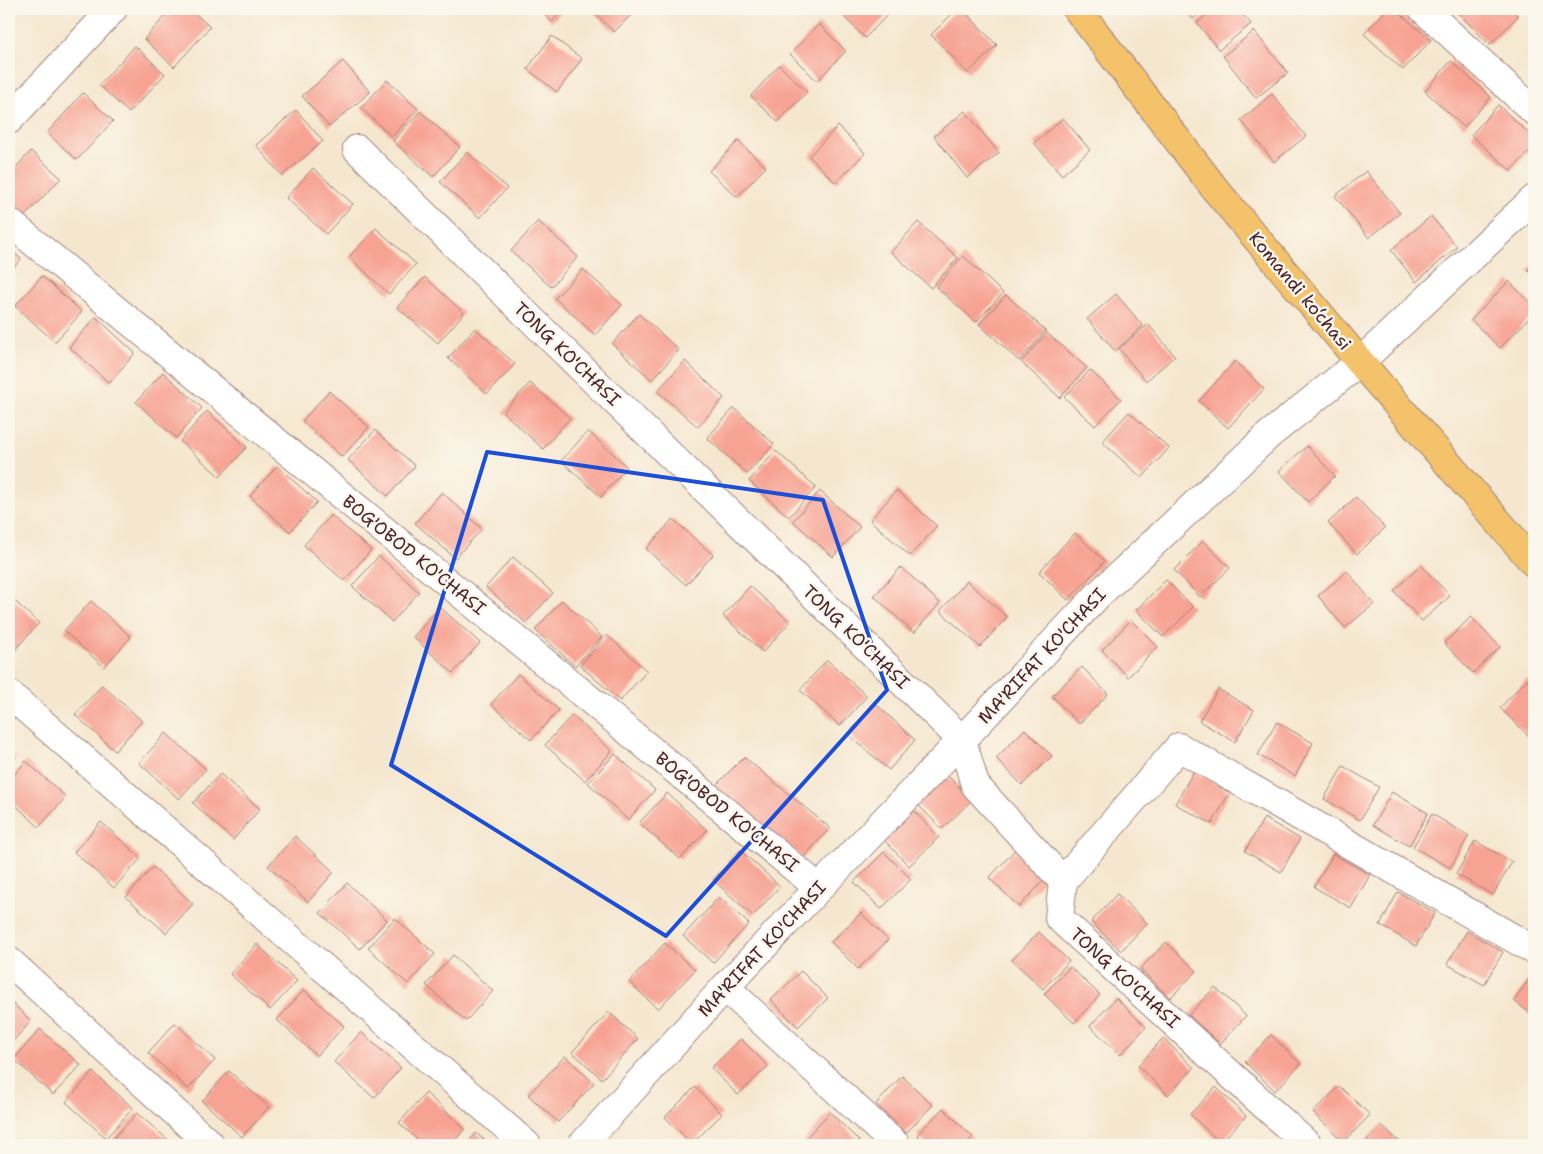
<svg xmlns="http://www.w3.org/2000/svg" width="1543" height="1154" viewBox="0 0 1543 1154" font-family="'Shantell Sans',sans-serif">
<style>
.building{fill:#f7a393}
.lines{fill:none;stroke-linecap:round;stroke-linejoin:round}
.minor-casing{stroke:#a0837d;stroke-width:30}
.major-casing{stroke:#a0837d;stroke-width:30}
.minor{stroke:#fff;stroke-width:28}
.major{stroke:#f3c26a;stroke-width:28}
.marked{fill:none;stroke:#1d4ed8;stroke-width:4;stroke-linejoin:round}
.labels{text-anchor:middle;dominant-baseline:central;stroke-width:5;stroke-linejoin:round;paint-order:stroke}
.street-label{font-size:18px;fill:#4a1f2b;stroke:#fbf7ec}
</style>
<rect width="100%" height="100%" fill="#fbf7ec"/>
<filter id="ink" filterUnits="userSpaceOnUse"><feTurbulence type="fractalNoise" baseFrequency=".02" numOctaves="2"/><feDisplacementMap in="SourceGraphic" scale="10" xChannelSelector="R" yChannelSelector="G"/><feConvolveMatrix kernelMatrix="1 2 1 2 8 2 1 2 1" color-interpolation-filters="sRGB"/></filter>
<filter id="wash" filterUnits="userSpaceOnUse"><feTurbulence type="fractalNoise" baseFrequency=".0096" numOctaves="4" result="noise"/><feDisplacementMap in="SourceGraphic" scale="20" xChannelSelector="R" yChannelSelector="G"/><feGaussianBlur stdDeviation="1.12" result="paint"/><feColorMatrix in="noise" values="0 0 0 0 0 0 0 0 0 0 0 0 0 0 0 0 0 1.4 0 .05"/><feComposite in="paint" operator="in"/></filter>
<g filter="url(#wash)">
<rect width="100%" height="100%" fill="#f5e7cf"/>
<g id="blocks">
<g class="building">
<path d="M172,9H190L210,27L174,67L144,39Z"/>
<path d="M539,9H564L552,22Z"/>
<path d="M590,9H637L614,32Z"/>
<path d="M840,9H893L865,38L838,11Z"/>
<path d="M957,9H962L997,45L968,73L931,35Z"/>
<path d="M1184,9H1205L1193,19Z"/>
<path d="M1213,9H1238L1251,24L1219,50L1197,23Z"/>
<path d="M1387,9H1395L1431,40L1403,70L1364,34Z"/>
<path d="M1454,9H1511L1518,16L1490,45Z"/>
<path d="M819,24L846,51L817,81L790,54Z"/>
<path d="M1254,31L1288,73L1256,98L1223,56Z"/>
<path d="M552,36L582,59L557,92L527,69Z"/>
<path d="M135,46L165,74L129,113L99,85Z"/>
<path d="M343,61L370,92L329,127L302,96Z"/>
<path d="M1451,61L1491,97L1464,127L1425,91Z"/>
<path d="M779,65L807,92L778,122L751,96Z"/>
<path d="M387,80L418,109L392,137L361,108Z"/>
<path d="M83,93L113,121L77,160L47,133Z"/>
<path d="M1272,94L1306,136L1274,162L1241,120Z"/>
<path d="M1498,105L1534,138V146L1511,171L1471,135Z"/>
<path d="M296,110L323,141L282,176L256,145Z"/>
<path d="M420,111L460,147L433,177L393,141Z"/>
<path d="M965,111L999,153L967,178L934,136Z"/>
<path d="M1063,118L1090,150L1062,175L1034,143Z"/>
<path d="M838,126L865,153L836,183L809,156Z"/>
<path d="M738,141L766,167L737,197L709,171Z"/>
<path d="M31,151L61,178L24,217L9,203V175Z"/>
<path d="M467,152L507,188L480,218L440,182Z"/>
<path d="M313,168L353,204L326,234L286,198Z"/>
<path d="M1366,171L1400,213L1369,238L1335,196Z"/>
<path d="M1431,216L1457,247L1416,282L1391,250Z"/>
<path d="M538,221L578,257L551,287L511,251Z"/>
<path d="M918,222L958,258L931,288L891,252Z"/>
<path d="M376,228L416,264L389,294L349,257Z"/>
<path d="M9,248L21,259L9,273Z"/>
<path d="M963,256L1003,293L976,322L936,287Z"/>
<path d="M1534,264V275L1528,270Z"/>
<path d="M583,269L622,305L595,335L555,298Z"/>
<path d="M42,276L82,312L55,342L15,306Z"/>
<path d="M425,277L464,313L438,343L397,307Z"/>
<path d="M1509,281L1534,307V313L1500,348L1471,320Z"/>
<path d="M1116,294L1143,326L1115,351L1087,319Z"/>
<path d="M1006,295L1046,331L1019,361L979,324Z"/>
<path d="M639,314L679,350L652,380L612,344Z"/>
<path d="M96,317L135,353L109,383L69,347Z"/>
<path d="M1148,324L1175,356L1146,381L1119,349Z"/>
<path d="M475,328L515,364L487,394L448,358Z"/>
<path d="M1047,333L1087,368L1060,398L1021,362Z"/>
<path d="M685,361L724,398L698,427L657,391Z"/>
<path d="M1235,361L1264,389L1228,428L1199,401Z"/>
<path d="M1090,370L1121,399L1095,426L1064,397Z"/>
<path d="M163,372L202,408L176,438L136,402Z"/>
<path d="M530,383L570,418L543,449L503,412Z"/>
<path d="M329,391L369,427L342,457L302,421Z"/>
<path d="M734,408L774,444L747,474L707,438Z"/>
<path d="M207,411L247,447L220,477L180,441Z"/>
<path d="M1129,412L1169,448L1142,478L1102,442Z"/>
<path d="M375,430L415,466L388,496L348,460Z"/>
<path d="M588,431L627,467L601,497L561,461Z"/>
<path d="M1307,446L1335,476L1308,502L1279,471Z"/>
<path d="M776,451L816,487L789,517L749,481Z"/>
<path d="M277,466L317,502L290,532L250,496Z"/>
<path d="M897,490L937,526L910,556L870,520Z"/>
<path d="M820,491L860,527L833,557L793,521Z"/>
<path d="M442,492L482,529L455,558L415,523Z"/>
<path d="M1356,497L1385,528L1357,554L1328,523Z"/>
<path d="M331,515L371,550L344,581L304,545Z"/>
<path d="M673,519L713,555L686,585L646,549Z"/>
<path d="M1075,533L1105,561L1068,600L1039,572Z"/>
<path d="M1203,541L1230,568L1200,597L1174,570Z"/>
<path d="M379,556L419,592L392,622L352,586Z"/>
<path d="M513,557L553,593L526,623L486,587Z"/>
<path d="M1421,565L1450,596L1422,621L1394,591Z"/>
<path d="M901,567L940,603L914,633L874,596Z"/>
<path d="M1347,571L1374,604L1345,628L1318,596Z"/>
<path d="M1166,580L1193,607L1163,637L1136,610Z"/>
<path d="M967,581L1007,617L980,647L940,611Z"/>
<path d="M750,586L790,622L763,652L723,616Z"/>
<path d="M9,596L39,623L12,653L9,650Z"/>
<path d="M562,600L602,637L575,666L535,630Z"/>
<path d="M91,601L131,637L104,667L64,631Z"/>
<path d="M440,607L480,643L453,673L413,637Z"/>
<path d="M1471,617L1500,647L1473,673L1444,643Z"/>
<path d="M1131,620L1158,647L1128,677L1102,650Z"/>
<path d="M607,635L647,671L620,701L580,665Z"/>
<path d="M827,660L867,696L840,726L800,690Z"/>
<path d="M1082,667L1108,694L1079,724L1052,696Z"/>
<path d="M518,674L559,710L531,740L491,704Z"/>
<path d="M1527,679L1534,687V741L1500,708Z"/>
<path d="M102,685L142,721L115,751L75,715Z"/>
<path d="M1218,689L1254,710L1235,742L1199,721Z"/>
<path d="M876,704L915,740L889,770L848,734Z"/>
<path d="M572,715L612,751L585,781L545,745Z"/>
<path d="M1277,722L1313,743L1295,776L1258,755Z"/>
<path d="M1025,729L1052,756L1022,785L996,758Z"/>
<path d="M166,733L206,769L179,799L139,763Z"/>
<path d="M9,751L16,758L9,766Z"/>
<path d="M615,754L655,790L628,820L588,783Z"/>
<path d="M744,757L830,828L803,858L714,787Z"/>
<path d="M26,761L66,797L39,827L9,799V780Z"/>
<path d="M1343,766L1379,787L1360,820L1324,799Z"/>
<path d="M1194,771L1230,792L1212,824L1175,804Z"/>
<path d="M945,773L972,800L942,829L915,802Z"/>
<path d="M220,774L260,809L233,840L193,803Z"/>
<path d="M1392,792L1428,813L1409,846L1373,825Z"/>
<path d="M667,793L707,830L680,859L639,823Z"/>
<path d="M913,810L939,837L909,866L883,839Z"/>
<path d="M1432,814L1469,836L1450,868L1413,847Z"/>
<path d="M1264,818L1300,839L1281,872L1245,851Z"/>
<path d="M101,822L141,858L114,888L74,852Z"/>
<path d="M295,836L334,872L308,902L268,866Z"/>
<path d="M1475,841L1512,862L1493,895L1456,874Z"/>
<path d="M740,850L780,886L753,916L713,880Z"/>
<path d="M1015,850L1045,879L1019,907L989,878Z"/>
<path d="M884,852L911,879L881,909L854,882Z"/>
<path d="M1333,854L1370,875L1351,908L1314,887Z"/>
<path d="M153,867L193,904L166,933L126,897Z"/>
<path d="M347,883L387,920L360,949L320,913Z"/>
<path d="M1398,892L1435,913L1416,946L1380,925Z"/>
<path d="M1117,894L1147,923L1121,951L1091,922Z"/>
<path d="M719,897L749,924L713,963L683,936Z"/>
<path d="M861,913L888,940L858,969L831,942Z"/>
<path d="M395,918L435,954L408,984L368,948Z"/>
<path d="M1467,931L1503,952L1484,985L1447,964Z"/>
<path d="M1039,932L1069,961L1043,989L1012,960Z"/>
<path d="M1166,942L1197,971L1170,998L1140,969Z"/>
<path d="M665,943L695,970L658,1009L629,982Z"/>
<path d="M257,944L297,981L270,1010L230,974Z"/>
<path d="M453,955L493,991L466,1021L426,985Z"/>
<path d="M1070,967L1100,995L1074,1023L1044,994Z"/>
<path d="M801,971L828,998L798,1027L771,1000Z"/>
<path d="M1534,971V1016L1514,1001Z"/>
<path d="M1215,987L1246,1016L1220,1044L1189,1015Z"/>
<path d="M304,990L344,1026L317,1056L277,1020Z"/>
<path d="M1116,998L1146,1027L1120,1055L1090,1026Z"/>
<path d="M9,1000L31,1021L9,1046Z"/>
<path d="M609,1012L638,1039L602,1079L572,1052Z"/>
<path d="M175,1023L215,1060L188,1089L148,1053Z"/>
<path d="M40,1029L81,1065L53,1095L14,1059Z"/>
<path d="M361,1032L401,1068L374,1098L334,1062Z"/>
<path d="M1271,1035L1301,1064L1275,1091L1245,1062Z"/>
<path d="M1163,1038L1194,1068L1168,1095L1138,1066Z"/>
<path d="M741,1039L768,1066L738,1095L711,1068Z"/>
<path d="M565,1056L594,1083L558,1122L528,1095Z"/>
<path d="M229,1071L269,1107L242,1137L202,1101Z"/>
<path d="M93,1072L133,1108L106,1138L66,1102Z"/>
<path d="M902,1076L933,1105L906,1133L876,1104Z"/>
<path d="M1339,1086L1370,1115L1344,1142L1313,1113Z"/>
<path d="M695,1087L722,1114L692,1144L665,1117Z"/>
<path d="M1216,1087L1246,1116L1220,1143L1190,1114Z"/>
<path d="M426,1093L465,1129L451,1145H423L399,1123Z"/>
<path d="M943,1108L973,1137L965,1145H927L917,1135Z"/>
<path d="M830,1112L860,1142L857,1145H809L804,1140Z"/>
<path d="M137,1113L174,1145H113L110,1142Z"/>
<path d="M1381,1125L1403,1145H1362Z"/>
<path d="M476,1133L490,1145H466Z"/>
</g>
</g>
</g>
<g filter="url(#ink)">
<use href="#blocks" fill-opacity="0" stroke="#a0837d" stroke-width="1"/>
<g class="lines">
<g class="minor-casing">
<g id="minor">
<path d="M1423,9L1534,111"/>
<path d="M9,120L113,9"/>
<path d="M357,149L962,740L975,785L1063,881L1059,918L1308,1145"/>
<path d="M9,222L819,888"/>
<path d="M9,694L527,1145"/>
<path d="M1063,881L1179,747L1534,950"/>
<path d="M9,961L211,1145"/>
<path d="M725,987L896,1145"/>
<path d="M582,1145L725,987L819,888L962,740L1098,595L1270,434L1360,362L1534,199"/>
</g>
</g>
<g class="major-casing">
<path id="major" d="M1077,9L1215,189L1360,362L1534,563"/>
</g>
<use href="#minor" class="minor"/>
<use href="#major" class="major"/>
</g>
</g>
<path class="marked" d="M487,452L823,500L887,690L666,936L391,765Z"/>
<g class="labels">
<g class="street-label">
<text transform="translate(1300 291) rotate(50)">Komandi ko‘chasi</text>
<text transform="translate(567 354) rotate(44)">TONG KO'CHASI</text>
<text transform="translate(414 555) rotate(39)">BOG'OBOD KO'CHASI</text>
<text transform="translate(856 637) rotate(44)">TONG KO'CHASI</text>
<text transform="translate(1042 656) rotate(-47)">MA'RIFAT KO'CHASI</text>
<text transform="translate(727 812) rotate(39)">BOG'OBOD KO'CHASI</text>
<text transform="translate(762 949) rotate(-47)">MA'RIFAT KO'CHASI</text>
<text transform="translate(1125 978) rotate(42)">TONG KO'CHASI</text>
</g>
</g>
<rect width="1543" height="1154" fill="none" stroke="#fbf7ec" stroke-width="30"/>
</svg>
